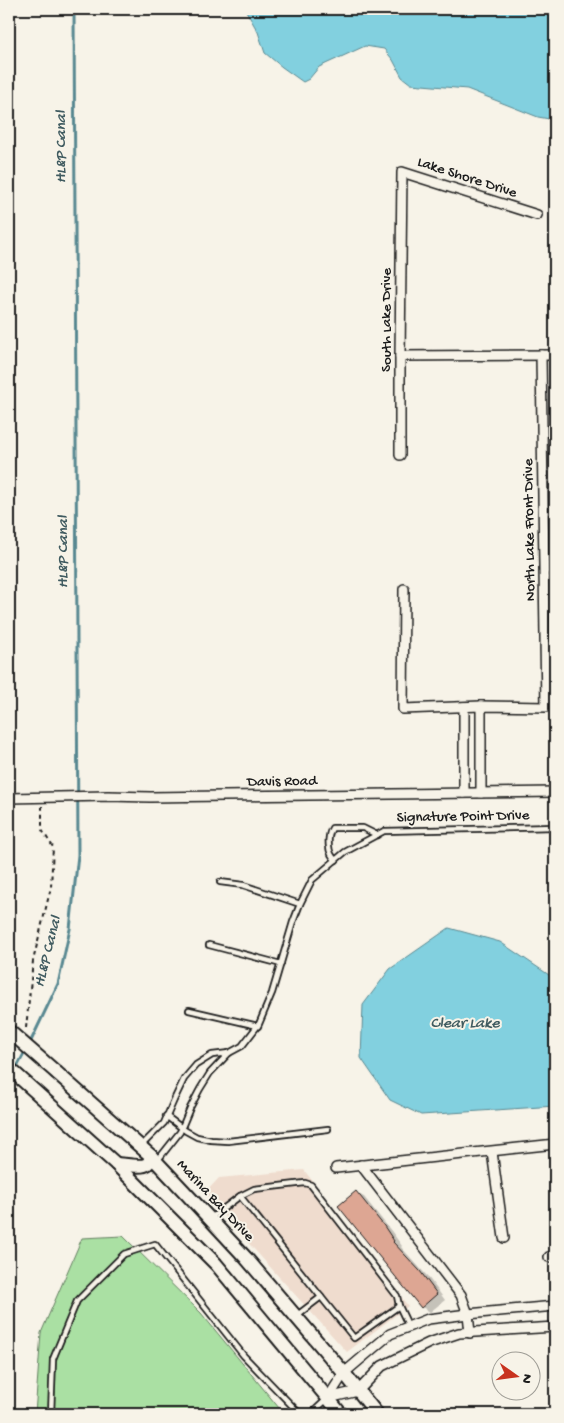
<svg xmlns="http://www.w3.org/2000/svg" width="564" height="1423" viewBox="0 0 564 1423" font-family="'Gochi Hand',sans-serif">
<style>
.built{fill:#efdcce}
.green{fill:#aae0a3;stroke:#637e60}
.water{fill:#82d0df;stroke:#598891}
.shadow{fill:#0003}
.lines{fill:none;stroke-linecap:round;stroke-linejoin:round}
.stream{stroke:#598891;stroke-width:3}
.building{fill:#dda693;stroke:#1c1c1c}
.service-casing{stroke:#1c1c1c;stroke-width:8}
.minor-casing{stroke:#1c1c1c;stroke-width:12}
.secondary-casing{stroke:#1c1c1c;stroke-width:16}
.path{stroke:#1c1c1c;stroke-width:2;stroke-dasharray:4 4;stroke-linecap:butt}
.service{stroke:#f7f3e8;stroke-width:4.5}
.minor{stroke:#f7f3e8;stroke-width:9}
.secondary{stroke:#f7f3e8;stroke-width:12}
.secondary-bridge-casing{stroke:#1c1c1c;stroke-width:16;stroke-linecap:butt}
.secondary-bridge{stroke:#f7f3e8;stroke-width:12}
.labels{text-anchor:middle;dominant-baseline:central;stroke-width:4;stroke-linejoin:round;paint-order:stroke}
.street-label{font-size:15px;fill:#1c1c1c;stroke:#f7f3e8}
.water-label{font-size:16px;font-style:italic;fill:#405b60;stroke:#f7f3e8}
</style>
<rect width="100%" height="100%" fill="#f7f3e8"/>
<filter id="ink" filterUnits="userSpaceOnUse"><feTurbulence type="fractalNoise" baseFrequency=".02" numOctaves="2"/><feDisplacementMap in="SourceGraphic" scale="10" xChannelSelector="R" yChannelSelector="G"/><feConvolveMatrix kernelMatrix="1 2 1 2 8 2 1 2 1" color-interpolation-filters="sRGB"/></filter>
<g filter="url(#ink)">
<path class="built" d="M304,1170L408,1306L347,1352L204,1194L219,1178Z"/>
<path class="green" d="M123,1236L201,1313L284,1414H35L41,1333L82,1238Z"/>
<g class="water">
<path d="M245,9H555V120L538,117L467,89L411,84L402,77L393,60L384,49L365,46L319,67L309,79L303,82L282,67L265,53L258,32Z"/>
<path d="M449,928L500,942L555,979V1106L421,1115L390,1100L361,1058L363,1005L390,969Z"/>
</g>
<path class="shadow" d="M356,1193L364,1197L392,1232L402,1246L401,1247L428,1277L445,1300L430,1312L422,1307Z"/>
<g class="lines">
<g class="stream">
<path d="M29,1045L58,984L70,929L78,855L74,9"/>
<path d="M16,1069L26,1050"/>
</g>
</g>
<path class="building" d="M356,1191L384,1226L394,1241L393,1242L420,1271L437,1294L421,1308L338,1206Z"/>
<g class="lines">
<g class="service-casing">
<g id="service">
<path d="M336,860C327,854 327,836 332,828H363L377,835"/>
<path d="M220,882L243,885L300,904"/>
<path d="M209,945L281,964"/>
<path d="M189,1010L258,1026"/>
<path d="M166,1116L186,1131L197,1137L211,1140L228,1141L328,1129"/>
<path d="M141,1146L164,1123L174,1100L184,1079L196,1065L212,1055L229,1053"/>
<path d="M157,1161L180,1132L190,1108L200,1089L210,1073L229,1053L242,1046L259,1024L272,993L293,922L300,904L312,880L345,852L384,831L555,827"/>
<path d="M240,1196L254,1189L305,1183L311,1185L397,1296L399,1306"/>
<path d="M211,1218L240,1196L321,1297L296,1316"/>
<path d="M321,1297L354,1338L399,1306L409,1327"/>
<path d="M51,1414L53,1359L77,1301L124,1254L155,1244L244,1356L300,1414"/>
<path d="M311,1414L327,1399"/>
</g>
</g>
<g class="minor-casing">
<g id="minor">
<path d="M400,356L555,355"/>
<path d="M400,455V356L402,172L537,215"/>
<path d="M404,589L403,709L481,706L546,707L541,355"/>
<path d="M481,706V793"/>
<path d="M464,707V793"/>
<path d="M9,798L108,796L150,797L555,792"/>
<path d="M492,1152L504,1238"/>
<path d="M361,1165L461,1295L468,1314L470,1333"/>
<path d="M336,1168L555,1144"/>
<path d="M549,1257L555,1256"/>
<path d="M328,1398L344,1373L390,1334L428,1319L468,1314L555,1306"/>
<path d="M328,1398L358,1391L382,1366L429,1343L459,1333L555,1327"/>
</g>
</g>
<g class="secondary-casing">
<g id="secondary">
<path d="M9,1068L116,1164L216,1264L341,1414"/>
<path d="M57,1073L151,1156L182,1189L246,1258L344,1373L377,1414"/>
<path d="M116,1164C123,1164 142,1168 147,1164C150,1162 150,1159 151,1156"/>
</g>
</g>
<path class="path" d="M26,1028L33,961L51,887L53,847L42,830V806"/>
<use href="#service" class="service"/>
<use href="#minor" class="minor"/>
<use href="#secondary" class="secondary"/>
<g class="secondary-bridge-casing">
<path id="secondary-bridge" d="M9,1031L57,1073"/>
</g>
<use href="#secondary-bridge" class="secondary-bridge"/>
</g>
</g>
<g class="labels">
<g class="street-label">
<text transform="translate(467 178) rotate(18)">Lake Shore Drive</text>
<text transform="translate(387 320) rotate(-90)">South Lake Drive</text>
<text transform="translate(530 530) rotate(-91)">North Lake Front Drive</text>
<text transform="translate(282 782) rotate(-1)">Davis Road</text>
<text transform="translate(463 817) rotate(-1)">Signature Point Drive</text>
<text transform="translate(215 1201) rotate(47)">Marina Bay Drive</text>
</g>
<g class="water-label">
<text transform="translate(62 147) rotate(-90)">HL&amp;P Canal</text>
<text transform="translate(64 552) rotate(-90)">HL&amp;P Canal</text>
<text transform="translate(49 952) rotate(-76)">HL&amp;P Canal</text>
<text x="465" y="1024">Clear Lake</text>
</g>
</g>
<rect width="564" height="1423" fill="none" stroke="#f7f3e8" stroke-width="30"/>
<rect x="15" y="15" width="534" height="1393" fill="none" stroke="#1c1c1c" stroke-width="2" filter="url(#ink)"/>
<g transform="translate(516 1376) rotate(104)"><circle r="24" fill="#f7f3e8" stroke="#9f9d96"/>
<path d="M0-4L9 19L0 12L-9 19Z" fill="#c8321e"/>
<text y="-8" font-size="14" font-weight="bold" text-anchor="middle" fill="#1c1c1c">N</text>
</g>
</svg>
